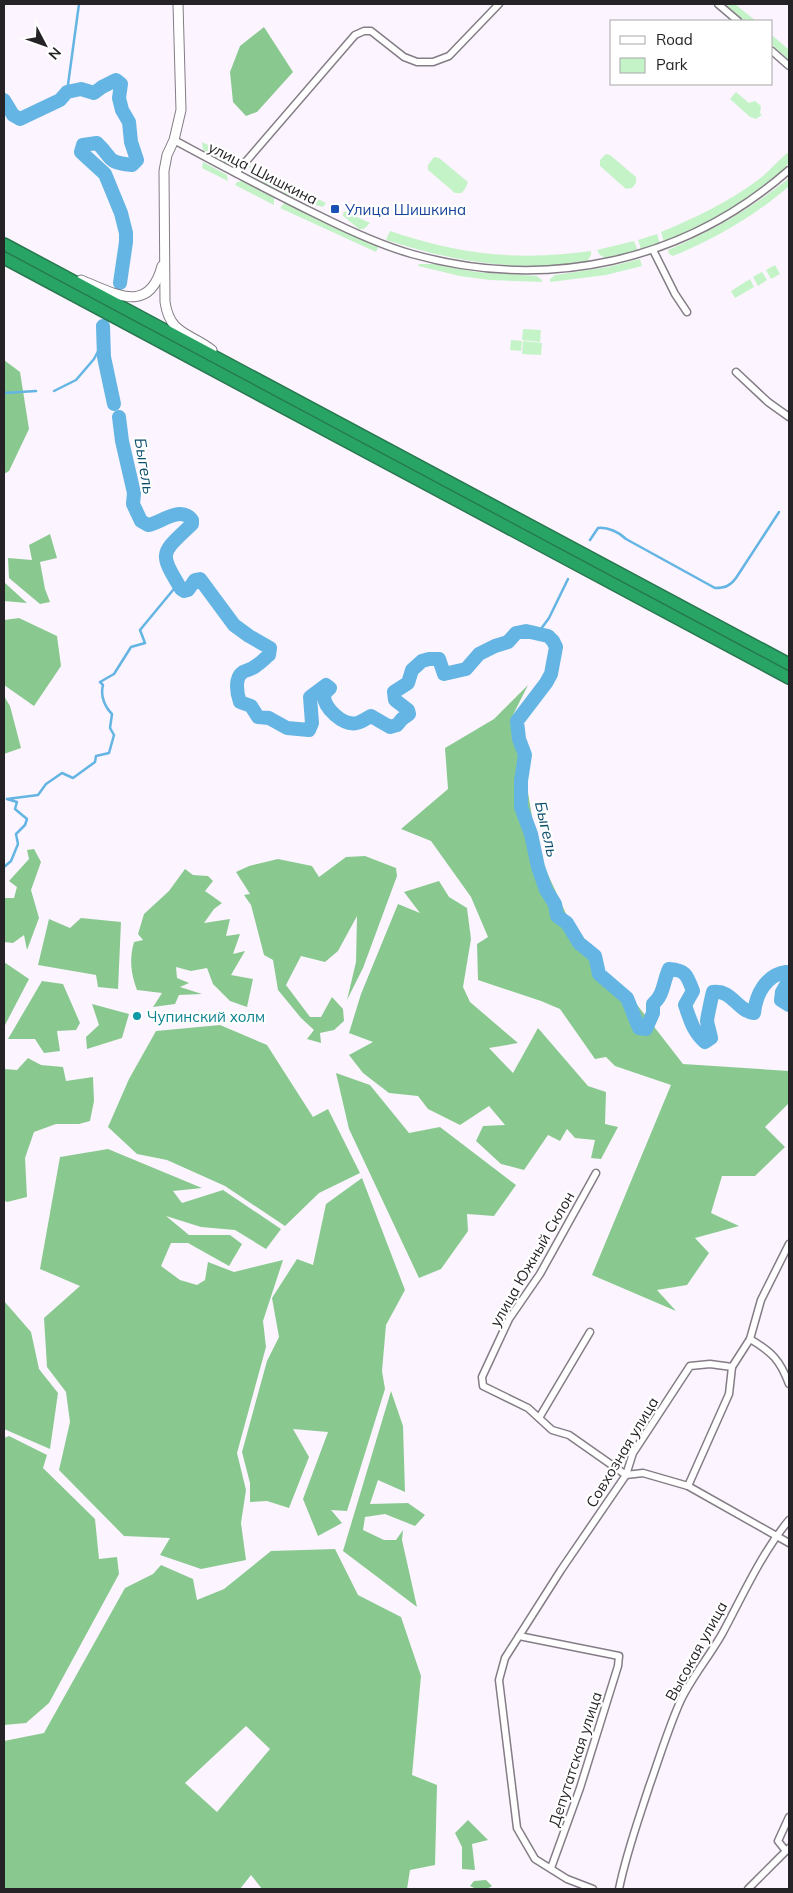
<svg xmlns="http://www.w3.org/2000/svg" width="793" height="1893" viewBox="0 0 793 1893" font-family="Mulish,sans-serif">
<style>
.green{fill:#c5f3c8}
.forest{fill:#89c990;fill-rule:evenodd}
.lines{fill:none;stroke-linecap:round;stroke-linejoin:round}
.stream{stroke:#64b5e3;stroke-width:2.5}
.river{stroke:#64b5e3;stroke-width:14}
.street-casing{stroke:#847d85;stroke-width:9}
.secondary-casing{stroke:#847d85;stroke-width:11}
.highway-casing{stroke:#27784f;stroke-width:14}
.street{stroke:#fff;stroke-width:6}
.secondary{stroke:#fff;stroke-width:9}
.highway{stroke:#28a565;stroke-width:11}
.transit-dot{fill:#1a4fb4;stroke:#fff;stroke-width:2}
.culture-dot{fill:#0f9aa8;stroke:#fff;stroke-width:2}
.labels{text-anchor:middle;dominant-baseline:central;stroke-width:4.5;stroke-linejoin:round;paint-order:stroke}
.street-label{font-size:15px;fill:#262327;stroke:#fff}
.transit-label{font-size:15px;fill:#164399;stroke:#fff;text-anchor:start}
.culture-label{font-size:15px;fill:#0d838f;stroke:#fff;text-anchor:start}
.water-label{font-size:16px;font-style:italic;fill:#0a4d6c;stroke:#fff}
</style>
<rect width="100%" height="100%" fill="#fcf4fe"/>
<g class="green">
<path d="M724,4H735L756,21H744Z"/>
<path d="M772,35L789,50V60L772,45Z"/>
<path d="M736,92L749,103L755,101L761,106L760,113L762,115L756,119L750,117L730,99Z"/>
<path d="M202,142L238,160L241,162L235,165H230L203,150Z"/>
<path d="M789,152C789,155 790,157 789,160C784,187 690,231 664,242L661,232C695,218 728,202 758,180C769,172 779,159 789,152Z"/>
<path d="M606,154L610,155L636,177V183L632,188L626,189L600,166V160Z"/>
<path d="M434,157L439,158L468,182L466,187L462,193H455L428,170V165Z"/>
<path d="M203,162L227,175L228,181L202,168Z"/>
<path d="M249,165L326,203L323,207C298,201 273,189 251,175Z"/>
<path d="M789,178V186C755,216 715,239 673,256L669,254L668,250C715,229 749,210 789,178Z"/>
<path d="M242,181L274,198V205L235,185L237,182Z"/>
<path d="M284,203L379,246L376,252L280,208Z"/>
<path d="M344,211L370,223L364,229H359L343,216Z"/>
<path d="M390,231C462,255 515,261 591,251V255L587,262C515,272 454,262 386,240Z"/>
<path d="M657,234L660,243L641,249L638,240Z"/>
<path d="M634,241L638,251L607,259L600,255L597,250Z"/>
<path d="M640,259L642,266L606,275L550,282V279L555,275L608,267Z"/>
<path d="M419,264H436L476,272L537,276L542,280V282L490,280L460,276L418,266Z"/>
<path d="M775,265L780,274L771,279L766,270Z"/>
<path d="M762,272L767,280L758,286L753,277Z"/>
<path d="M750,279L754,287L735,298L731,291Z"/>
<path d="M523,329L541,330L540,342L522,340Z"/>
<path d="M511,340L522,341L521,351L510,350Z"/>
<path d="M523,341L542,343L541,355L522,354Z"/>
</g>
<g class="forest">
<path d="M264,27L293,72L257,112L246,116L233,102L230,72L240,46Z"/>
<path d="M4,360L20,372L29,429L9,471L4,474Z"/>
<path d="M50,534L57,558L40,562L45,589L50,602L40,604L9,578L8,558L32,560L29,545Z"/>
<path d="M5,583L27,603L4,601Z"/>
<path d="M19,618L57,636L61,666L34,706L4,685V620Z"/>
<path d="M528,685L512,717L521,750L538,853L574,931L606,978L631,997L683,1064L789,1071V1103L765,1127L785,1147L755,1176H722L711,1213L739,1226L695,1238L709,1253L687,1285L657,1290L676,1311L592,1275L671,1085L615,1066L606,1057L595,1059L560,1009L541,1001L478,980L477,944L488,937L471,897L431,841L401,829L448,789L445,748L494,719Z"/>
<path d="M4,696L10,706L21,748L4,754Z"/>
<path d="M34,849L41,862L31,890L39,918L27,950L24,935L13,943L4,942V898H14L17,887L9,881L29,859L27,850Z"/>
<path d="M365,856L396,868L397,876L363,968L347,1000L356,962L357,916L338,951L325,962L301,956L286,985L310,1017H321L332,997L343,1009L344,1021L334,1030L320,1033L321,1043L307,1039L314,1030L301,1018L278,990L273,960L264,955L251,905L244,895L250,894L236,872L249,866L278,859L312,866L319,877L346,857Z"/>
<path d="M185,869L193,875L208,876L213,881L205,891L222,903L214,909L204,923L230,919L226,936L240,934L233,954L245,951L231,975L253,979L247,1007L230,1001L213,984L207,968L191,971L176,967L177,978L189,983L180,987L202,994L179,995L175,1004L153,1007L162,993L137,990C131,974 129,959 134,942L143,940L138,934L144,914L169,891Z"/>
<path d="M439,881L449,897L467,908L471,939L463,987L470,1002L518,1043L489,1048L513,1073L538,1028L588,1086L606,1092L605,1124L618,1127L601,1159L591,1158L595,1140L575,1138L567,1129L560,1141L548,1135L524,1170L501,1164L476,1141L483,1126L505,1125L489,1106L460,1125L428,1109L418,1096L389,1093L363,1073L349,1055L373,1042L349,1033L361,994L398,904L420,913L404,892Z"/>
<path d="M81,918L121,922L118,989L98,987L96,975L38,965L49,919L70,928Z"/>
<path d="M4,962L29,979L4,1027Z"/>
<path d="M42,981L63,984L80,1023L76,1030L57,1031L60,1051L44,1053L35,1039H8Z"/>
<path d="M92,1004L129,1014L122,1038L87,1049L86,1037L99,1025Z"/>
<path d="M220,1025L267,1045L313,1117L328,1109L360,1173L319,1193L285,1226L225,1186L167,1160L137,1154L108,1127L129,1079L156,1031Z"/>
<path d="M28,1058L41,1065L63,1067L66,1081L93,1077L94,1101L90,1121L79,1124H56L34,1132L25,1158L27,1197L7,1202L4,1200V1069L17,1070Z"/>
<path d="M336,1073L370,1085L409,1133L440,1127L516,1185L494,1216L467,1214L468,1231L441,1269L419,1278L349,1129Z"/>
<path d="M108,1149L202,1188L173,1191L182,1203L223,1190L281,1229L266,1249L235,1230L201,1227L166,1216L189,1235H230L242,1244L229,1266L188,1243H171L161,1266L180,1280L197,1285L205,1280L208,1262L234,1272L283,1260L263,1321L266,1347L237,1453L246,1490L241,1523L246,1560L201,1569L160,1555L170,1538L124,1536L59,1470L70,1422L66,1392L47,1367L44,1318L80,1286L40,1269L60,1157Z"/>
<path d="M362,1178L405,1290L386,1325L382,1371L385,1389L347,1511L331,1510L342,1523L318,1536L303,1499L328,1432L293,1429L309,1457L289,1508L267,1501L250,1502V1483L242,1452L267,1361L279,1337L272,1298L297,1259L313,1265L326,1204Z"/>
<path d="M4,1301L31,1332L39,1369L58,1393L50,1449L4,1429Z"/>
<path d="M391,1391L403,1426L405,1492L378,1480L370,1504L408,1503L425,1515L415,1526L385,1514L365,1517L363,1530L384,1540H396L403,1530L402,1540L417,1607L343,1551Z"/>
<path d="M9,1436L47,1455L43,1468L95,1519L99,1559L117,1557L119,1574L49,1703L26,1723L4,1725V1438Z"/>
<path d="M335,1549L358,1595L401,1617L421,1676L412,1775L437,1785L435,1865L410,1870L407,1889H262L251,1875L240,1889H4V1741L44,1733L125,1588L153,1574L161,1565L193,1579L197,1600L224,1589L271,1551ZM246,1726L270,1749L217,1812L185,1783Z"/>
<path d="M468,1820L488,1840L472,1844L475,1870L462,1869V1847L455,1833Z"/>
<path d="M486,1880L492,1886C485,1891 478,1890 470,1886L474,1881Z"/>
</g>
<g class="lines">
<g class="stream">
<path d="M67,92L79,4"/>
<path d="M54,391L76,380L94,359L104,340"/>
<path d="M4,393L36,391"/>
<path d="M590,540L598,528C608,527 619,532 626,539L715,588C725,588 730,586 736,578L779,512"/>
<path d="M538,633L549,618L568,579"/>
<path d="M4,867L11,861L18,844L16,834L25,825L27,819L15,809L17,802L7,799L38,795L46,784L62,773L73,778L95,762L96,756L109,753L114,735L110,728L112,714C105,707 100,696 103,685L100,682L114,674L131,647L145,643L140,630L178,584"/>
</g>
<g class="river">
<path d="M4,100L13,115L20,119L60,100L67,92L81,89L94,93L102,87L116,80L121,84L119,98L122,110L129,122L131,142L137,160L132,165C105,162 114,159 97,143L83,145L81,152L105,174L121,213L126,233V242L120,283"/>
<path d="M103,326L104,357L114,404"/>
<path d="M119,417L122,441L134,493L133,504L141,521L148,525C161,523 180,505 192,520V524C161,554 158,551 181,589L184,591L188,590L195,580L200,579L234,625L249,636L270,648L269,655C265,658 262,662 257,665C253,669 247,670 243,672C234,678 237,694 240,702L251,706L258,717L269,718L287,728L309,730L312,723L310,697L326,685L330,688L324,694C323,708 343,726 357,723C362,722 367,718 371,716L390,727L397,725L402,719L409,714L408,710L395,700L394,692L408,683L412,670L422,661L429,659H439L444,674L466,669L479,654L495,646L508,642L516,633L526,631L548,636L553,641L556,647L551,674L546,683L517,721L519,739L525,755L521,781V807L531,834L538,867L546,890L555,904L557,916L567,923L579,943L595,956L599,974L627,998L639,1028L646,1029L653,1013V1004C664,995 663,982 669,969C686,970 687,975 693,991L685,1005C690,1019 693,1032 705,1042L711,1038C710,1032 708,1027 707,1021C707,1019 712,995 713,992C732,989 737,1011 754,1013C756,994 766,975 786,972L789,977"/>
<path d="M789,980L782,992L781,1000L789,1005"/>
</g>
<g class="street-casing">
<g id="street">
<path d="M718,4L738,21"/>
<path d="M772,51L789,66"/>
<path d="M174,140C222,166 269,191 318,215C348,230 380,245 412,254C547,292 684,262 789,170"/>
<path d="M236,173L355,35L364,31H371L404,57L417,62H433L449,56L499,4"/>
<path d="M653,250L675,294L687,312"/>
<path d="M736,372L768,402L789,417"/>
<path d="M596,1173L540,1274L509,1319L482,1377L483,1386L528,1408L552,1430L569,1435L626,1475L643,1473L688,1486L789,1543"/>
<path d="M750,1339C772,1352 780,1360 789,1384"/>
<path d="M539,1418L590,1332"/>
<path d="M688,1486L729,1394L732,1367L750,1339L761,1300L789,1244"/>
<path d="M519,1636L619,1656L618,1666L580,1788L551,1868"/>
<path d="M786,1851L778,1841L789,1817"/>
<path d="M593,1889L567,1879L535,1859L517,1828L499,1680L505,1658L561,1570L626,1475L633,1453L690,1366L710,1364L732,1367"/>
<path d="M619,1889C626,1854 638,1821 649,1787C659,1759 668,1729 680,1702C691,1678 709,1657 722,1634C743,1595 761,1554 789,1520"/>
<path d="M748,1889L789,1848"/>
</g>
</g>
<g class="secondary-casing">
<g id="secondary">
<path d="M178,4L181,110L174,140L167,155L164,171L165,302C170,335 189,332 212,350"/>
<path d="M81,280C114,293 149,316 162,266"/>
</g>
</g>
<g class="highway-casing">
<g id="highway">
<path d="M4,244L789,664"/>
<path d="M4,258L789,678"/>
</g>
</g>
<use href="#street" class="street"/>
<use href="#secondary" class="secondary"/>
<use href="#highway" class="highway"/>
</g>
<rect class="transit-dot" x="330" y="204" width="10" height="10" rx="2.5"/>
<circle class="culture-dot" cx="137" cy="1016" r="5"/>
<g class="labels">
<g class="street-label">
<text transform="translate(263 173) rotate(27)">улица Шишкина</text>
<text transform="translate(532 1259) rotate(-60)">улица Южный Склон</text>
<text transform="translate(622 1452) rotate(-59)">Совхозная улица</text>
<text transform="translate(696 1651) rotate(-61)">Высокая улица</text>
<text transform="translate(575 1759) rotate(-72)">Депутатская улица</text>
</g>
<g class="transit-label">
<text x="345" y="209">Улица Шишкина</text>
</g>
<g class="culture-label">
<text x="147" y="1016">Чупинский холм</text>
</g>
<g class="water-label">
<text transform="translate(145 466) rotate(81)">Быгель</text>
<text transform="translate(547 829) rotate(77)">Быгель</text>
</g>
</g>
<rect width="793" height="1893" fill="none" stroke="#262327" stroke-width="10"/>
<rect x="610" y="20" width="162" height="65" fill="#ffffff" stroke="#a8a7a9"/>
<rect x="620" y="36" width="25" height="8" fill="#ffffff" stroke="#a8a7a9"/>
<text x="656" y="45" font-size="15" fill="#262327">Road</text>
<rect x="620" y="58" width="25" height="15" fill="#c5f3c8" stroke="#a8a7a9"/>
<text x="656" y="70" font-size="15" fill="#262327">Park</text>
<g transform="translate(45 45) rotate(131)" stroke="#ffffff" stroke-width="4" paint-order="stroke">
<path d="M0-4L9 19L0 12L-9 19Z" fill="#262327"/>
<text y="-8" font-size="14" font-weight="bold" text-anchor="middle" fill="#262327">N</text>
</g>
</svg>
